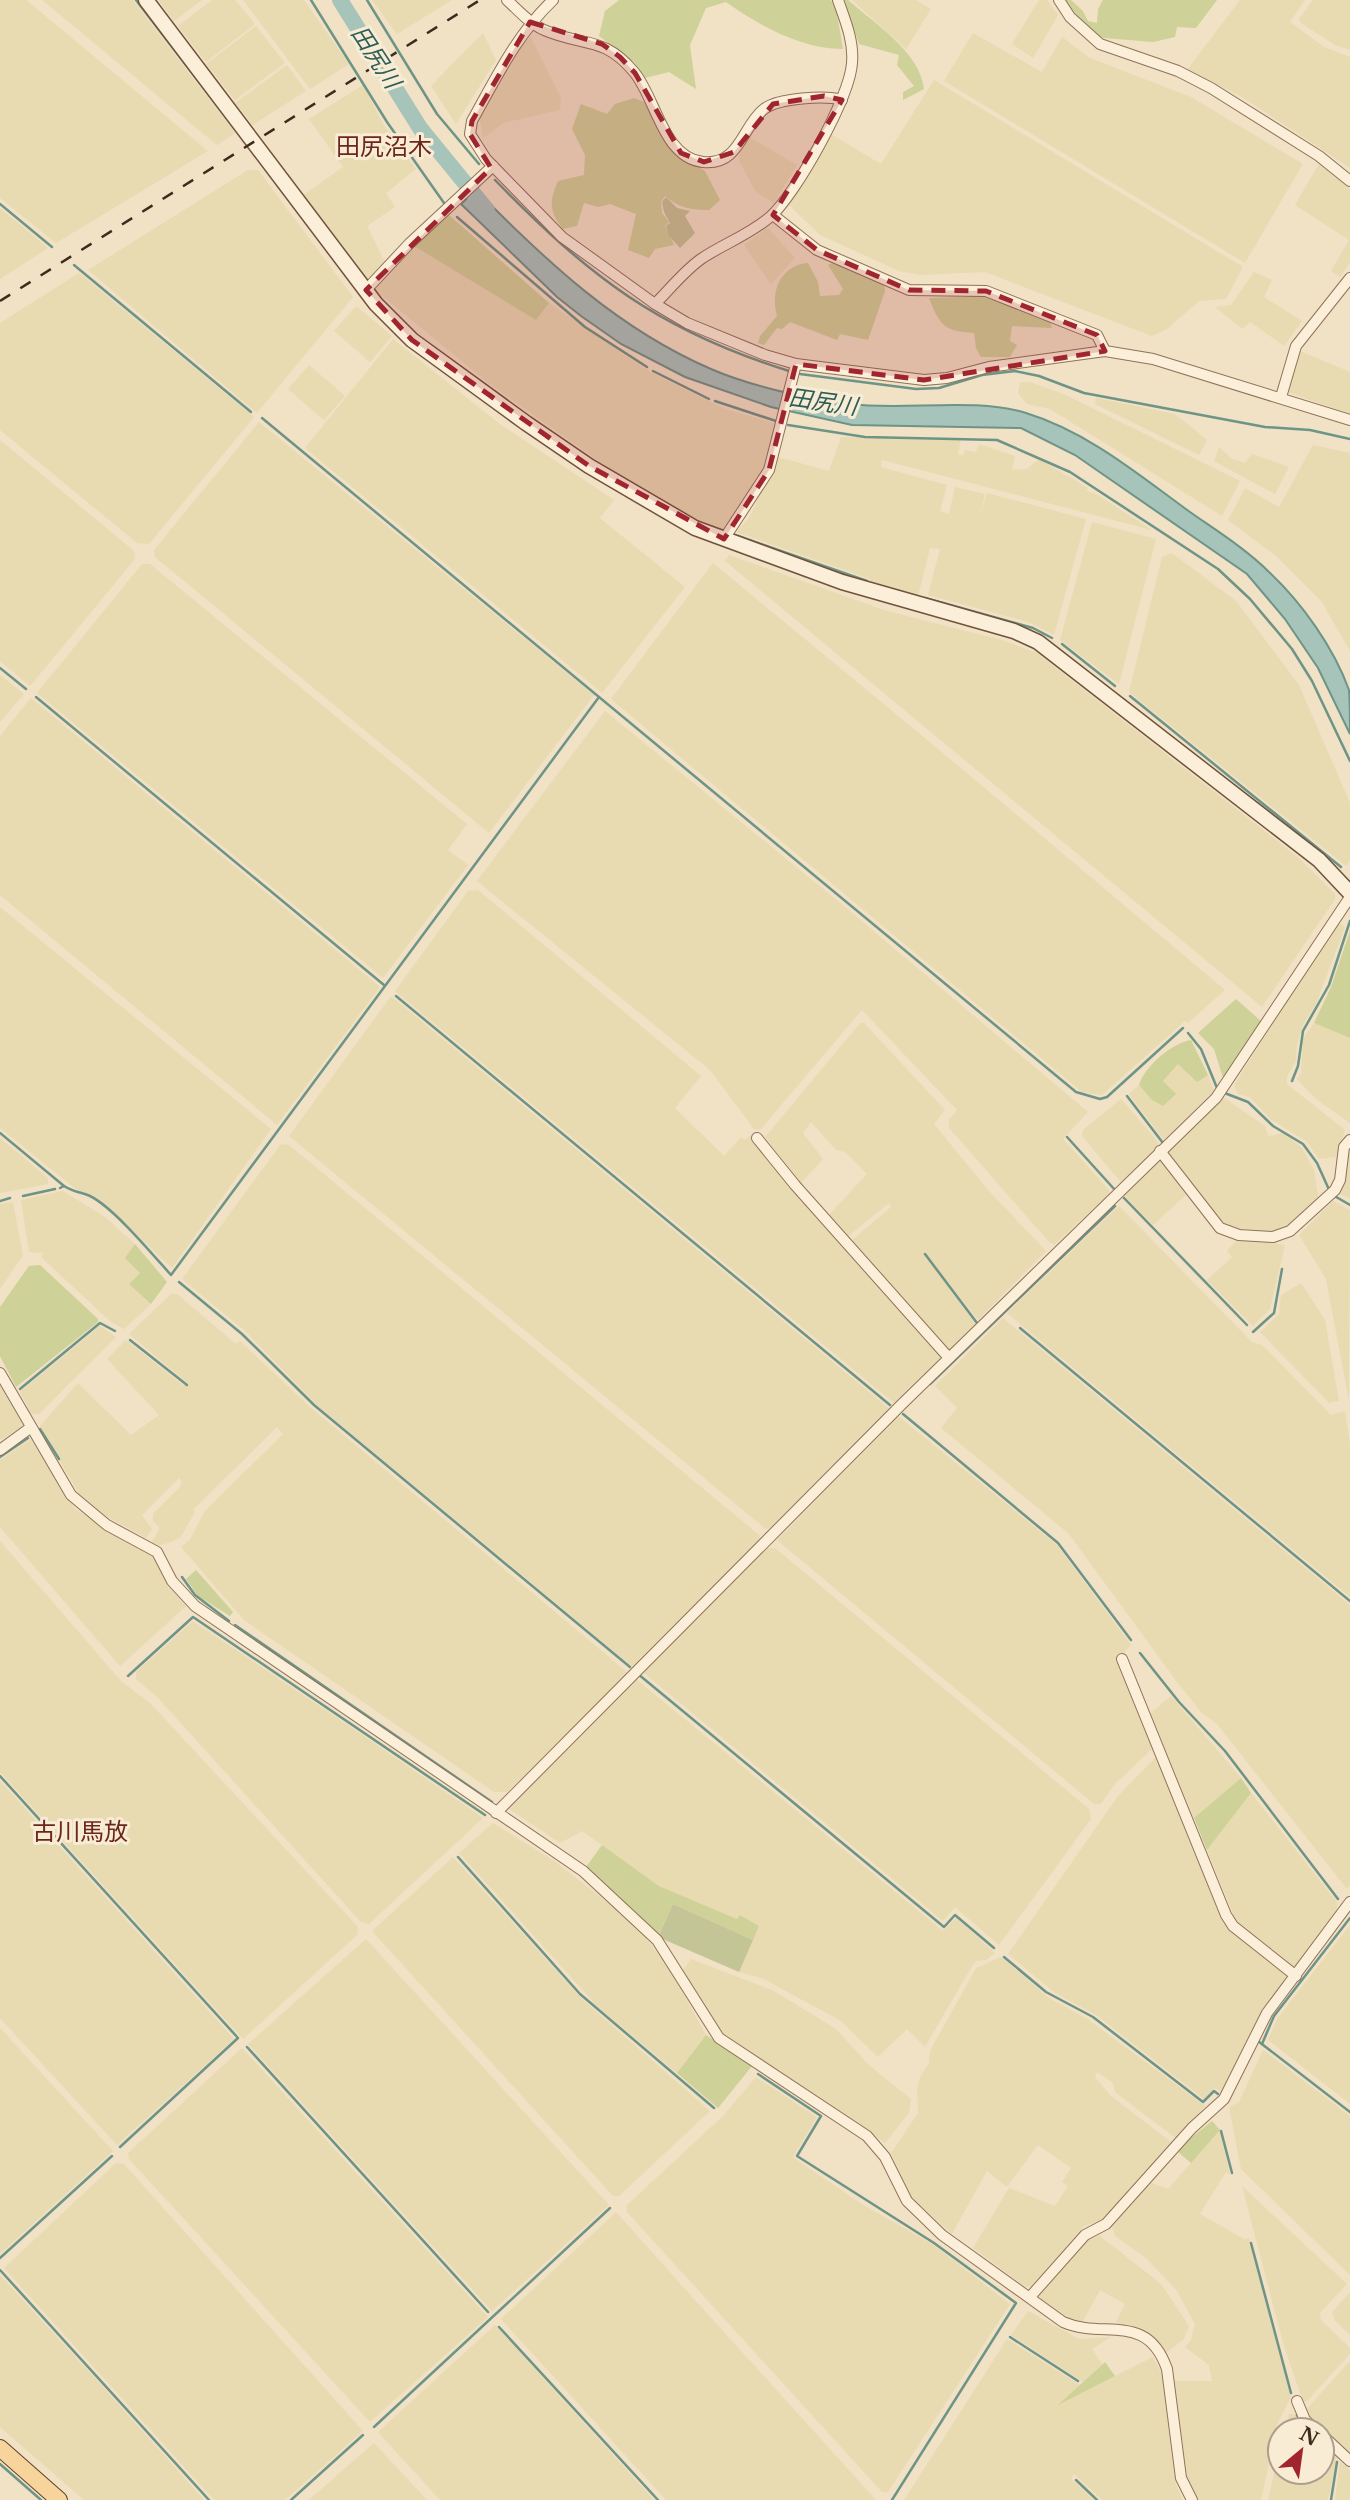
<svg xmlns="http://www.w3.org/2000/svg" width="1350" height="2500" viewBox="0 0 1350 2500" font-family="'Libre Baskerville','Noto Sans JP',serif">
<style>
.farmland{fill:#e8dbb2}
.green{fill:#ced198}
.cemetery{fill:#c3c597}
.water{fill:#a7c4ba;stroke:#6d9487;stroke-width:2}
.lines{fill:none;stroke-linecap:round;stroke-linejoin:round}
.stream{stroke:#6d9487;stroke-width:2.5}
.river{stroke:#a7c4ba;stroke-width:16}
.street-casing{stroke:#8e7259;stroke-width:12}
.secondary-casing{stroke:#70533c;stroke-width:17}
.primary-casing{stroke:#5c402e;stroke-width:18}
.street{stroke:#fbefd9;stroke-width:10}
.secondary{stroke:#fbefd9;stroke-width:14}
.primary{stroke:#f6d49b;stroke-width:16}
.rail{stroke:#3d2b1e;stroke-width:2.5;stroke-dasharray:12 12;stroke-linecap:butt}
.marked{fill:#a1252e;fill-opacity:0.2;stroke:#a1252e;stroke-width:5;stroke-dasharray:14 9;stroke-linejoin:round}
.labels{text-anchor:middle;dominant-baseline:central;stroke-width:6;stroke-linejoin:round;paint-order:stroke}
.water-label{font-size:23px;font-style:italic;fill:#2d5e57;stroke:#f8ecd5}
.quarter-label{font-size:24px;fill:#6d261b;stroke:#f8ecd5}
</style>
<rect width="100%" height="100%" fill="#f1e1c5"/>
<g class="farmland">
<path d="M0,0H26L208,151L56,243L0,198Z"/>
<path d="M42,0H133L235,133L217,145Z"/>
<path d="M158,0H202L174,21Z"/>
<path d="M212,0H235L255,24L206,62L178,26Z"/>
<path d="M243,0H304L349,64L310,89Z"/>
<path d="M372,0H452L397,34Z"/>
<path d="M852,0H916L931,9L906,49Z"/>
<path d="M1039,0H1047L1058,15L1033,58L1012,44Z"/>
<path d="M1240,0H1305L1290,22L1324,47L1350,57V168L1242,97L1187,70Z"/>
<path d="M1313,0H1350V50L1335,45L1301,23L1299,19Z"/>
<path d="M256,26L285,63L235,100L206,64Z"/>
<path d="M483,33L496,60L456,124L431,86Z"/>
<path d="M973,33L1042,72L1062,37L1090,58L1191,97L1303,164L1245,263L944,81Z"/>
<path d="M530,36L561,98L560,110L503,123L483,138L479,115L501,76Z"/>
<path d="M287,65L306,91L253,125L235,103Z"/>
<path d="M934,80L1243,267L1226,299L1199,301L1167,329L1152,336L985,272L920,275L899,271L820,235L788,204L829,133L881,164Z"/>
<path d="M363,85L383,124L416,169L386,193L395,207L367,226L385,262L367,281L302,196L343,167L309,119Z"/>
<path d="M749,137L797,165L774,203L756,192L739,161L740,151Z"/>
<path d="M1319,164L1350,189V262L1340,277L1331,271L1349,240L1295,205Z"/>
<path d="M248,170H258L353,297L257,413L88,270Z"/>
<path d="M0,208L48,248L0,279Z"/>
<path d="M768,228L795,258L771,284L744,245Z"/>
<path d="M414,246L536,320L549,303L650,372L725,409L777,424L763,472L725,531L695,522L617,474L487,382L374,289Z"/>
<path d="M1254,272L1272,280L1264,297L1302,321L1284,346L1250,322L1242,329L1215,307L1231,305Z"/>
<path d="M79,273L254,417L149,544L137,543L0,430V323Z"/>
<path d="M356,306L392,336L370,362L334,331Z"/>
<path d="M393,339L500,424L614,500L600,518L685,587L602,693L305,448Z"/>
<path d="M1300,351L1350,372V414L1287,392Z"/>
<path d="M309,365L345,396L324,420L288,389Z"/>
<path d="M1020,382H1030L1066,395L1240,481L1222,516L1050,409L1027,404L1018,393Z"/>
<path d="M1096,398L1175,414L1207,440L1199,455L1095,404Z"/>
<path d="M259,422L594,695L489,833L155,557L154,550Z"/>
<path d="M841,437L961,439L958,454L963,456L965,450L976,452L979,444L1015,456L1012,470L1027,469L1039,459L1088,488L1086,491L1096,494L1152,530L882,460L881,467L947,485L940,511L949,514L955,487L985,494L980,515L987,493L1086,519L1054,635L1028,622L928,595L940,549L930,548L918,596L869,584L870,579L736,532L749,518L778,457L829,471Z"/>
<path d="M0,440L134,551L135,559L30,686L0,661Z"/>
<path d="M1313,445L1350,453V651L1322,602L1276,556L1228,520L1245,488L1279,507Z"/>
<path d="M1219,447L1232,459L1245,463L1252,454L1289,467L1275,494L1214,461Z"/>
<path d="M1092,522L1156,539L1119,684L1060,640Z"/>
<path d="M1172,553L1236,601L1299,685L1350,803V861L1346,866L1129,692L1162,557Z"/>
<path d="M729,555L887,611L1002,640L1037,653L1299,858L1335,894V899L1262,1007L725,561Z"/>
<path d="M713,563L955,763L1225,990L1188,1023L1185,1021L1102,1095L1082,1092L668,747L611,699Z"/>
<path d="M142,564H150L467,824L448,850L468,865L383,978L37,693Z"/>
<path d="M0,675L24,694L0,722Z"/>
<path d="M31,698L380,987L277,1125L0,895V736Z"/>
<path d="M605,711L838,901L1088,1112L1063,1139L1109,1190V1194L1055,1244L1050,1243L949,1128V1120L957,1110L862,1010L760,1130L754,1129L710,1070L477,881Z"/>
<path d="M478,890L701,1076L675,1108L724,1156L741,1137L745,1140L750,1136L793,1190L943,1359L921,1380L919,1378L894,1403L395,991L468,891Z"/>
<path d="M0,907L271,1129L172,1268L97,1197L77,1190L0,1128Z"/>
<path d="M1337,922L1345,927L1316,1004L1303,1025L1297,1044L1296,1060L1287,1077V1084L1345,1130L1336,1157L1319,1159L1306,1141L1270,1119L1250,1097L1238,1094L1234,1085Z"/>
<path d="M391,996L892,1411L774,1527L766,1529L289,1136Z"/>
<path d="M860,1023H864L945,1110L934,1124L989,1191L1046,1251L978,1320L923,1251L977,1326L953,1350L946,1349L852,1246L853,1239L891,1207L889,1203L846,1238L828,1216L867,1174L845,1152L836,1150L811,1122L803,1133L823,1159L801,1183L765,1137Z"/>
<path d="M1314,1023L1350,1038V1123L1316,1099L1297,1079L1301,1073L1303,1039Z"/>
<path d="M1178,1064L1197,1081L1208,1075L1214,1091L1164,1140L1129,1094L1139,1085L1152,1100L1163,1081Z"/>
<path d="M1223,1097L1265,1126L1268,1136L1284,1133L1302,1148L1314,1170L1319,1201L1280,1233L1239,1228L1219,1221L1166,1150Z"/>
<path d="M1121,1099L1158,1142L1159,1147L1121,1182L1082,1136L1083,1130Z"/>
<path d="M0,1138L48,1178V1184L0,1193Z"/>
<path d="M281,1144L289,1145L759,1535L761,1542L633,1667L317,1405L244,1330L182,1279Z"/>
<path d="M1350,1147V1199L1338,1193L1344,1183Z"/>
<path d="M1160,1159L1186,1195L1153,1225L1123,1194Z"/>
<path d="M63,1191L105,1217L135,1244L126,1258L140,1273L129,1284L151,1304L124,1329L110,1321L41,1257L43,1253L29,1252L21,1200Z"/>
<path d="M1333,1201L1350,1210L1349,1401L1326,1279L1299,1235Z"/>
<path d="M13,1202L23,1255L0,1289V1204Z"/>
<path d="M1119,1206L1252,1342L1262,1345L1331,1415L1345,1411L1350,1444V1597L1007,1313Z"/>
<path d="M1239,1238L1285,1245L1270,1309L1253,1326L1207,1280L1232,1257L1227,1251Z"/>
<path d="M1301,1283L1325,1320L1339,1401L1329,1403L1260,1332L1279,1314L1281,1295Z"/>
<path d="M171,1294H177L236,1344L240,1341L310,1407L628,1673L507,1792H494L244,1620L181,1547L190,1539L205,1511L283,1434L277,1427L193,1510L195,1512L181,1537L171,1542L157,1546L152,1542L160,1528L153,1521V1514L180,1487L182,1482L179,1478L142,1515L152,1529L146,1538L95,1510L80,1496L40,1426L78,1383L131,1435L159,1415L107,1359L126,1340L183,1385H190L129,1334Z"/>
<path d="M1003,1318L1350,1605V1885L1347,1889L1217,1724L1202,1713L1177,1682L1069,1534L941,1428L957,1408L935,1386Z"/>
<path d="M100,1326L116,1337L39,1414H31L20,1392Z"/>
<path d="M0,1381L26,1426L0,1440Z"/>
<path d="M898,1416L1057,1545L1131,1645L1118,1659L1154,1747L1114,1785L1101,1804H1094L777,1540Z"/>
<path d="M31,1439L75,1509L146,1549L155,1557L168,1585L186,1606L120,1666L0,1527V1460Z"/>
<path d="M0,1541L121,1681L150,1703L358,1927L357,1935L243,2039L0,1772Z"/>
<path d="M767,1548H775L1089,1809L1091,1819L999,1945L955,1907L943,1921L643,1672Z"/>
<path d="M193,1621L361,1734L483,1818L369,1924L361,1922L158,1698L136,1679V1672Z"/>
<path d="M636,1679L943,1931L956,1918L995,1953L986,1960L976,1961L971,1968L925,2047L907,2029L878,2057L841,2021L764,1979L739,1972L759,1926L740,1915L737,1919L659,1886L582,1831L560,1843L509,1809Z"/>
<path d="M1171,1696L1241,1778L1194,1818L1150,1714Z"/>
<path d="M1157,1756L1228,1927L1285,1972L1287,1980L1224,2093L1214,2088L1204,2099L1096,2015L1055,1993L1008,1954L1118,1796Z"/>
<path d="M0,1781L234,2039L117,2145L0,2018Z"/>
<path d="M1251,1793L1337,1902V1910L1295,1968L1236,1921L1207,1850Z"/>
<path d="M493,1823L553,1860L616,1909L644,1936L668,1966L706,2035L677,2073L597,2006L459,1853Z"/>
<path d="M453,1857L583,2000L710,2111L619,2196H613L372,1931Z"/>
<path d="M1350,1925V2104L1268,2040L1277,2019Z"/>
<path d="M366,1939L609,2205L492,2311L248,2044Z"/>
<path d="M1001,1957L1050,1999L1086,2018L1205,2106L1177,2139L1116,2093L1112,2082L1097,2072L1095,2077L1110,2095L1172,2143L1107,2219L1084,2226L1032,2287H1026L973,2248L1009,2188L1055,2206L1068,2186L1062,2182L1071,2168L1038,2145L1007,2187L987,2171L952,2234L912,2198L891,2153L918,2113L917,2091L920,2077L929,2063L930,2051L976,1968Z"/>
<path d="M691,1959L772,1990L815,2016L836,2029L870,2066L911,2099L909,2113L885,2143L724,2036L712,2024L682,1972Z"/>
<path d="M0,2028L113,2151L0,2254Z"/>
<path d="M242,2048L488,2317L370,2422L129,2159L128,2153Z"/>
<path d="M1263,2050L1350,2116V2275L1241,2169L1229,2107L1239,2102Z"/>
<path d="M756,2077L817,2117L793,2157L860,2203L932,2244L1010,2304L888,2492H882L627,2212L626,2206L724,2115Z"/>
<path d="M1220,2130L1230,2175L1226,2172L1200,2214L1244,2239L1249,2238L1291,2397L1278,2423L1261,2500H1197L1186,2478L1174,2381H1212L1209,2365L1185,2347L1191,2340L1195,2324L1177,2291L1146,2258L1115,2236L1112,2227L1149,2182L1168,2189Z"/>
<path d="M116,2163L124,2164L363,2431L285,2500H214L4,2268Z"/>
<path d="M1242,2186L1347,2284L1320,2313L1321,2320L1350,2348V2354L1306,2402H1303L1283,2343Z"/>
<path d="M616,2212L685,2289L876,2500H666L501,2319Z"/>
<path d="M1100,2236L1161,2284L1189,2326L1184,2339L1166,2353L1142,2331L1116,2322L1125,2304L1100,2290L1083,2321H1071L1044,2303L1039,2296L1086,2239Z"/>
<path d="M0,2275L103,2387L204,2500H84L0,2427Z"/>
<path d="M1350,2292V2335L1335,2321L1332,2312Z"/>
<path d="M1028,2311L1079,2339L1111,2337L1092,2349L1102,2364L1083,2382L1011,2335Z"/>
<path d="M495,2325L563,2400L654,2500H440L378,2432Z"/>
<path d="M1007,2339L1080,2385L1061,2403L1153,2357L1164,2378L1176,2485L1183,2500H1102L1074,2474L1071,2479L1094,2500H904Z"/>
<path d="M1350,2361V2457L1314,2423L1306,2410Z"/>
<path d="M1289,2414H1296L1306,2430H1284Z"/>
<path d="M374,2443L427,2500H309Z"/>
<path d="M1322,2445L1337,2456L1328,2500H1268L1280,2446V2472H1322Z"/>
<path d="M1340,2462L1350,2470V2500H1335Z"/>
</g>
<g class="green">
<path d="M619,0H830L835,3L843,49C801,49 760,26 726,2L706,8L690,45L696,89L669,72L645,78L634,62L599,36L605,11Z"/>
<path d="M844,0H848C875,24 920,52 924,89L903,100V92L914,86L897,65L899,55L859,44Z"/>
<path d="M1063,0H1071L1083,11L1088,21L1097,23L1098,9L1103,0H1217L1196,28L1177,27L1175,37L1153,42L1104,38L1094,34Z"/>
<path d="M634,98L644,102L671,149L705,171L720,200L709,210C691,210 679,208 665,196L661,202L662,213L669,222L665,226L674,245L655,249L649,258L628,250L636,214L610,204L598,207L584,203L577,226L563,229C549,211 549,202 558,181L584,175L585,155L572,129L581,104L607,114L615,104Z"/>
<path d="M449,215L549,303L536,320L414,246Z"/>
<path d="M808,263L818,282L820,296L839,295L843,289L828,265L832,263L884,284L885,291L868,340L840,334L837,340L790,322L782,329L777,328L764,345L758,343L760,336L777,316C770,291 781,265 808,263Z"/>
<path d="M988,296L1050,320L1052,328L1012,326L1010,341L1017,345L1010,357H981L976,348L974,333C944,331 940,326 929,298Z"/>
<path d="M1350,931V1038L1314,1023L1331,987Z"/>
<path d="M1236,999L1262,1022L1224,1081L1214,1049L1198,1033Z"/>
<path d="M1191,1040L1208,1075L1197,1082L1178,1064L1163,1081L1176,1094L1163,1106L1152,1100L1139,1085C1145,1066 1172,1043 1191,1040Z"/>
<path d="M135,1244L167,1282L151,1304L129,1284L140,1273L125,1258Z"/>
<path d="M40,1265L98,1319V1322L16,1387L0,1356V1307L29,1266Z"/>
<path d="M196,1570L233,1612L230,1616L198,1596L186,1579Z"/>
<path d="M1241,1778L1251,1793L1207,1850L1194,1818Z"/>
<path d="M602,1845L659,1886L737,1919L740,1915L759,1926L753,1940L673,1904L659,1934L586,1867Z"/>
<path d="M706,2035L752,2066L718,2108L677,2073Z"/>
<path d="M1212,2121L1220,2130L1191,2163L1176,2150Z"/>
<path d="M1105,2362L1115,2376L1058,2405Z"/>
</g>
<g class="cemetery">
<path d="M666,197L677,208L690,211L685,216L695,233L680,248L669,236L666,226L670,223L664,212L662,202Z"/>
<path d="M673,1904L753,1940L739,1972L658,1937Z"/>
</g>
<path class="water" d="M476,190C546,261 618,329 711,369C750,386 808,399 850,404C904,411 974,397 1026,413C1088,432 1139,475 1190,512C1217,531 1246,549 1269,572C1302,603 1334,648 1349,690C1350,703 1350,721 1350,734L1318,668L1285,619L1247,574L1075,455L1021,428L852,425L771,407L685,377L621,344L581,316L557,297L461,204Z"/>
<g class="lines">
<g class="stream">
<path d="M136,0L236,130"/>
<path d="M311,0L387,122L444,203"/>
<path d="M367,0L437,114L479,164"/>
<path d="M495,180C590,277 658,330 789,371"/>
<path d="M0,204L52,247"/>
<path d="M457,217L585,327L647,367"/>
<path d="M74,265L251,412"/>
<path d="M653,371L709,399"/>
<path d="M800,374L916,389L939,388L982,375L1015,371L1039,376L1084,393L1265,427L1310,430L1350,439"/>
<path d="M715,401L776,421"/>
<path d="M262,418L1076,1092L1100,1099L1107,1097L1183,1028"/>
<path d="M788,425L865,437L997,440L1070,472L1218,569L1250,599L1292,649L1312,681L1350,761"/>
<path d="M738,536L867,581"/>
<path d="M925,598L1033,628L1052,638"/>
<path d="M1062,644L1115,686"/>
<path d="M0,668L26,689"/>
<path d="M1130,696L1341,867"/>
<path d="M36,697L384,985"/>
<path d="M396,996L890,1405"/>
<path d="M1188,1033L1201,1049L1217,1088"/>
<path d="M1292,1081L1298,1066L1303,1031L1329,985L1350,921"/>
<path d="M1222,1092L1248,1102L1273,1126L1303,1144L1317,1163L1331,1194L1350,1205"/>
<path d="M1127,1096L1163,1143"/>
<path d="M0,1133L64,1186"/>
<path d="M1067,1137L1115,1190"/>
<path d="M60,1188L64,1186C73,1192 81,1192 90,1196C113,1207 153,1255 171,1275L599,697"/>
<path d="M23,1196L55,1189"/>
<path d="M1124,1198L1247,1325"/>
<path d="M0,1201L10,1198"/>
<path d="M925,1254L977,1323"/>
<path d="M179,1282L242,1334L314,1405L630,1667"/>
<path d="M1020,1328L1350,1601"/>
<path d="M1253,1332L1274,1313L1282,1269"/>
<path d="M130,1340L187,1385"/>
<path d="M930,1384L1115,1206"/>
<path d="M20,1389L100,1323L115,1331"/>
<path d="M903,1414L1058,1543L1131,1640"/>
<path d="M40,1429L59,1459"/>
<path d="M0,1457L28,1438"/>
<path d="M182,1577L195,1595L229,1621"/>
<path d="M235,1625L492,1802"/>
<path d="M1140,1653L1179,1702L1225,1751L1338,1899"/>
<path d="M638,1674L944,1927L955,1915L994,1948"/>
<path d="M128,1676L193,1617L485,1815"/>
<path d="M0,1776L238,2038L120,2147"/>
<path d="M458,1857L580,1994L714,2108"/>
<path d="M1004,1957L1046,1992L1093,2017L1203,2102L1214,2091L1218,2094"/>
<path d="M1258,2041L1350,2112"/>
<path d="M1262,2044L1274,2016L1350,1918"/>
<path d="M247,2047L488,2312"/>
<path d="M758,2074L821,2116L797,2156L934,2243L1016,2303L892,2500"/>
<path d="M1221,2131L1232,2173"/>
<path d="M1251,2243L1291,2393"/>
<path d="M0,2258L112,2156"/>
<path d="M0,2270L209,2500"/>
<path d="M499,2327L658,2500"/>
<path d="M1010,2337L1078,2381"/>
<path d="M1297,2415L1307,2430"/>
<path d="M374,2427L610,2208"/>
<path d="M1322,2443L1335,2454"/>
<path d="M0,2464L41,2500"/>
<path d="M1076,2480L1097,2500"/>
<path d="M291,2500L363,2435"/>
<path d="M1331,2500L1337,2462"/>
</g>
<path class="river" d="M340,0L420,128L487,210"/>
<g class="street-casing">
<g id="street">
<path d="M507,0C519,11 530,24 544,30C583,47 603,35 634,72C656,98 663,158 703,162C740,166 742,126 764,109C778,98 826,95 842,100"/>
<path d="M553,0C517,34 496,78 472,121L470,134L486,159L562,237L655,304L687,323L765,355L796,364L924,380L947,378L989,367L1105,351L1153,359L1350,420"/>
<path d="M1059,0L1070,17L1100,44L1178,71L1211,88L1319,156L1350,181"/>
<path d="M773,215L817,250L909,290L986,291L1097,335L1105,351"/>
<path d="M366,290L409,244L493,166"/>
<path d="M655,304C670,289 684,271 701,259C723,244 749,235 770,217C796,194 850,97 852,63C854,41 845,20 838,0"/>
<path d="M1281,397L1296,346L1350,278"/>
<path d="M724,539L769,470L796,364"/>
<path d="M757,1138L795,1185L949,1358"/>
<path d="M1160,1151L1220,1228L1239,1235L1273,1237L1290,1231L1335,1190L1340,1180L1344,1147L1350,1140"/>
<path d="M0,1373L71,1495L107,1525L157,1552L172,1581L195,1606L583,1871L657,1940L719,2038L867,2136L885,2157L907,2201L942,2235L1063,2322C1104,2340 1147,2311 1167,2369L1181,2478L1192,2500"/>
<path d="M0,1450L30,1428"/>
<path d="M1122,1659L1226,1915L1233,1926L1296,1976"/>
<path d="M496,1813L902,1404L1216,1098L1350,897"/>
<path d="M1030,2297L1085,2235L1106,2224L1192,2128L1224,2099L1267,2013L1350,1902"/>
<path d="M1297,2401L1305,2420L1316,2430"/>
<path d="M1322,2435L1350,2461"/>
</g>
</g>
<g class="secondary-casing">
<path id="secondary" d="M146,0L376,304L412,340L526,423L589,466L695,528L842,582L1014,631L1038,642L1319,860L1350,893"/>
</g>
<g class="primary-casing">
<path id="primary" d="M0,2448L59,2500"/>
</g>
<use href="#street" class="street"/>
<use href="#secondary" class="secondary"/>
<use href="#primary" class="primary"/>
<path class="rail" d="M0,301L480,0"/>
</g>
<path class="marked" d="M530,22L602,44L620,57L635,73L681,153L704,162L734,152L773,104L824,96L842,100L773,215L817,250L909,290L986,291L1097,335L1105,351L924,380L796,364L769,470L724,539L589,466L412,340L366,290L491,168L470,134L472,121Z"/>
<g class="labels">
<g class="water-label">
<text transform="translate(376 57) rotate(57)">田尻川</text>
<text transform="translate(823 402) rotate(8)">田尻川</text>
</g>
<g class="quarter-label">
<text x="384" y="146">田尻沼木</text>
<text x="80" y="1831">古川馬放</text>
</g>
</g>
<g transform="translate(1301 2451) rotate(29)"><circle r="33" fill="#f8ecd5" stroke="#ad9f8c" stroke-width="2"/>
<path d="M0-5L12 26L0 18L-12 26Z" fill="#a1252e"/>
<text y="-10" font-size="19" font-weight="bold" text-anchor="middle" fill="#3d2b1e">N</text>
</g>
</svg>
